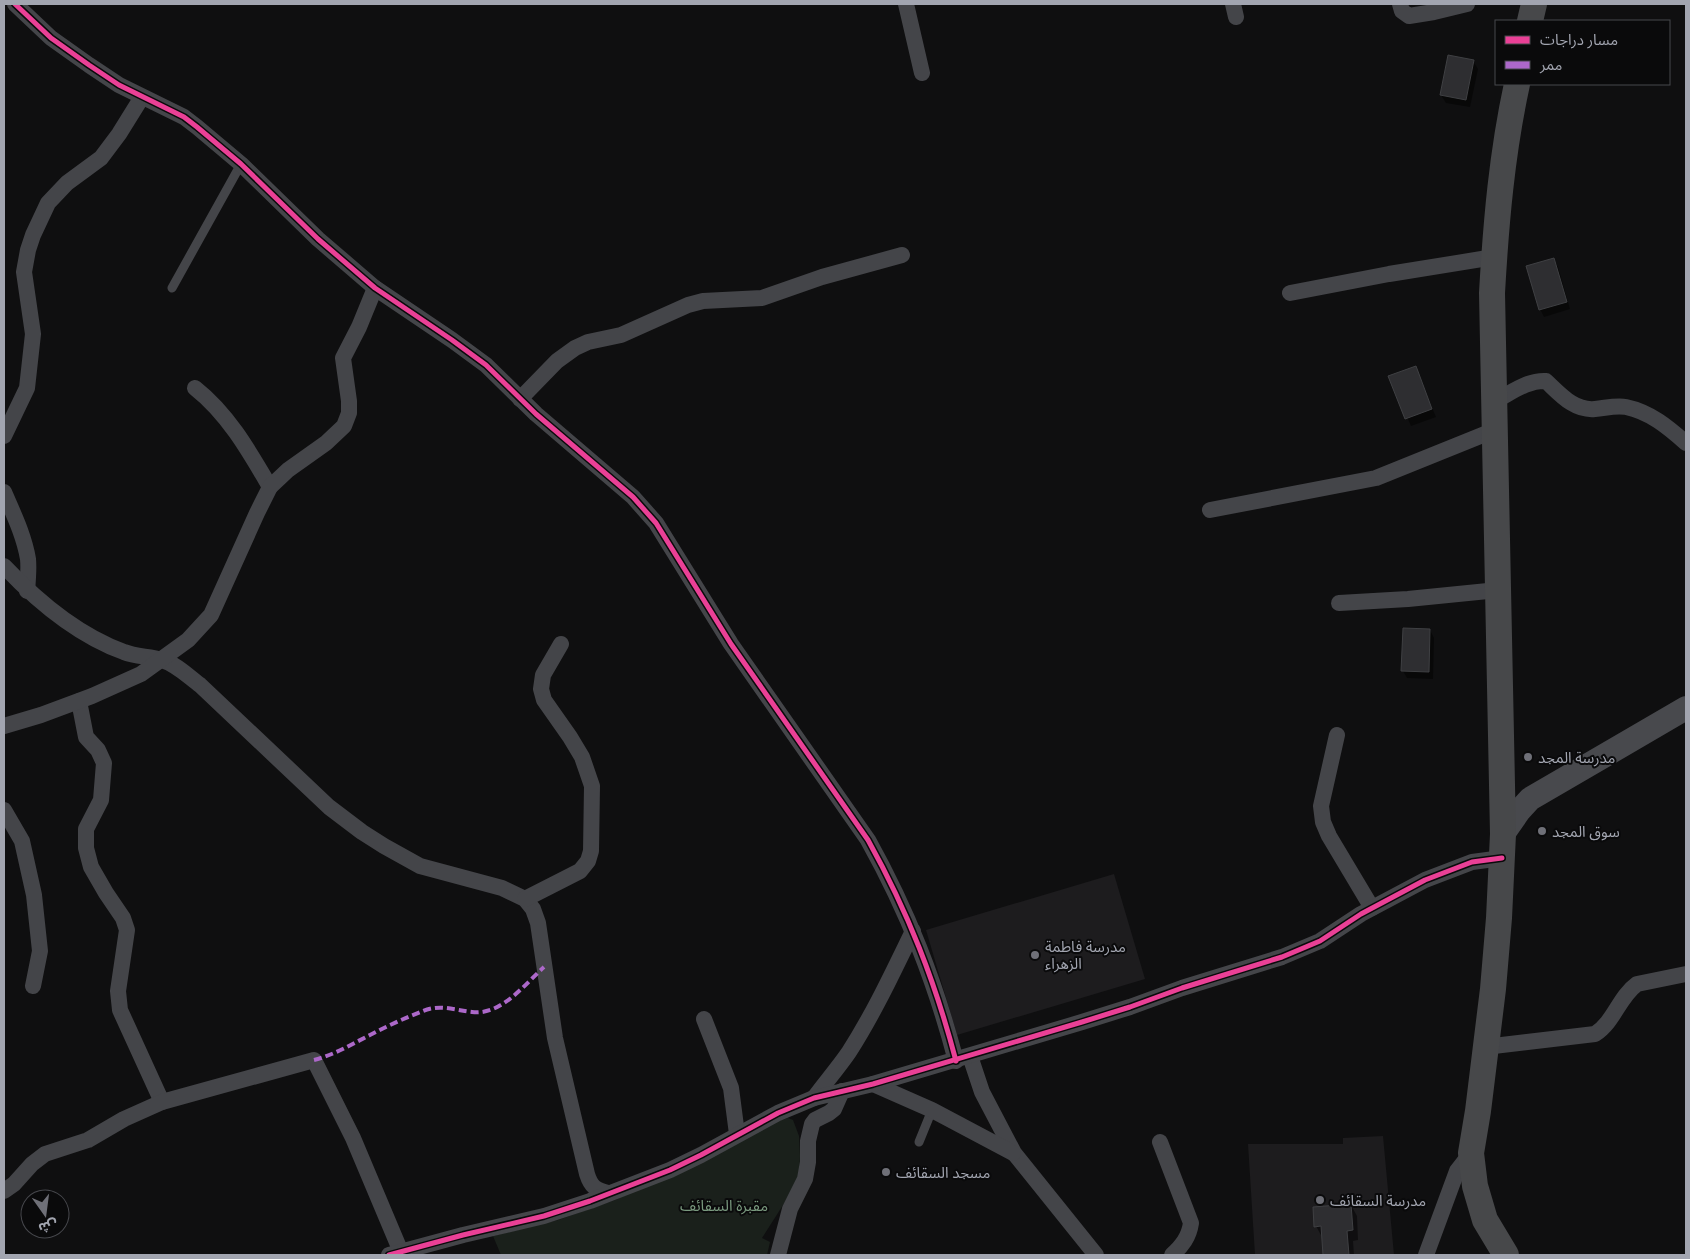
<svg xmlns="http://www.w3.org/2000/svg" width="1690" height="1259" viewBox="0 0 1690 1259" font-family="'Public Sans','Noto Sans Arabic',sans-serif">
<style>
.built{fill:#1d1c1e}
.green{fill:#1a201b}
.shadow{fill:#0007}
.building{fill:#2e2e31;stroke:#3f4043}
.lines{fill:none;stroke-linecap:round;stroke-linejoin:round}
.lane{stroke:#444549;stroke-width:9}
.street{stroke:#444549;stroke-width:16}
.secondary{stroke:#48494d;stroke-width:24}
.primary{stroke:#47484a;stroke-width:26}
.quiet{stroke:#ac68c9;stroke-width:4;stroke-dasharray:8 4;stroke-linecap:butt}
.cycleway-casing{stroke:#0a0a0b;stroke-width:8}
.cycleway{stroke:#ea4096;stroke-width:5}
.poi-dot{fill:#6f7078;stroke:#0a0a0b;stroke-width:2}
.labels{text-anchor:middle;dominant-baseline:central;stroke-width:4;stroke-linejoin:round;paint-order:stroke}
.poi-label{font-size:15px;fill:#a2a5b0;stroke:#0a0a0b;text-anchor:start}
.park-label{font-size:15px;fill:#7a9a7f;stroke:#0a0a0b}
</style>
<rect width="100%" height="100%" fill="#0f0f10"/>
<g class="built">
<path d="M1114,874L1145,979L957,1035L926,930Z"/>
<path d="M1383,1136L1394,1255H1255L1248,1144H1343V1138Z"/>
</g>
<path class="green" d="M788,1118L793,1120L799,1136L800,1156L799,1180L762,1238L770,1242L767,1255H501L493,1236L558,1220L615,1200L771,1123Z"/>
<g class="shadow">
<path d="M1473,61L1478,69L1470,107L1446,103L1441,95Z"/>
<path d="M1554,260L1558,267L1570,309L1544,317L1540,309Z"/>
<path d="M1415,368L1436,417L1411,426L1390,377Z"/>
<path d="M1430,630L1434,638L1433,679L1407,678L1403,671Z"/>
<path d="M1351,1205L1357,1216L1358,1240L1353,1241L1354,1255H1325L1323,1237H1322L1316,1226Z"/>
</g>
<g class="building">
<path d="M1448,55L1474,60L1466,100L1440,95Z"/>
<path d="M1554,258L1567,302L1539,310L1526,266Z"/>
<path d="M1416,366L1432,409L1405,419L1388,376Z"/>
<path d="M1403,628L1430,629L1429,672L1401,671Z"/>
<path d="M1351,1204L1353,1230L1347,1231L1349,1255H1323L1321,1226L1314,1227L1313,1207Z"/>
</g>
<g class="lines">
<g class="lane">
<path d="M172,288L241,164"/>
<path d="M919,1142L932,1110"/>
</g>
<g class="street">
<path d="M15,4L51,38L89,65L119,85L184,117L197,127L241,164L318,239L375,288L452,340L486,365L536,414L633,497L656,523L731,644L868,840C908,912 935,981 956,1061"/>
<path d="M906,4L922,73"/>
<path d="M1233,4L1236,17"/>
<path d="M1400,4L1402,11L1409,16L1434,12L1467,4"/>
<path d="M1290,293L1389,274L1494,257"/>
<path d="M195,388C228,414 249,451 270,487"/>
<path d="M520,399L557,361L575,348L588,342L621,335L688,305L703,301L762,298L822,277L902,255"/>
<path d="M1495,401C1511,393 1527,380 1546,381C1560,394 1574,411 1595,409C1606,408 1616,405 1626,407C1650,412 1668,427 1686,443"/>
<path d="M4,436L27,388L33,334L24,272L28,250L33,235L48,203L67,183L101,158L119,134L142,97"/>
<path d="M4,492C13,513 24,535 28,559C29,569 28,580 27,591"/>
<path d="M1210,510L1376,478L1495,430"/>
<path d="M4,566C38,602 77,635 124,652C136,657 150,656 162,660C176,664 188,676 200,685L329,807L362,832L384,846L420,866L502,888L525,899L533,909L538,923L555,1038L587,1174C591,1187 596,1190 608,1193"/>
<path d="M1339,603L1408,599L1498,590"/>
<path d="M79,701L86,737L98,750L104,763L101,800L86,829V848L91,867L106,893L123,918L127,930L118,991L120,1010L162,1102"/>
<path d="M4,726L41,715L92,696L141,674L188,640L211,615L257,513L270,487L288,470L326,443L344,426L349,413V401L343,358L359,327L375,288"/>
<path d="M1337,735L1321,806L1323,822L1329,836L1372,908"/>
<path d="M4,810L22,841L34,895L40,951L33,986"/>
<path d="M525,899L580,871L588,861L591,851L592,786L582,757L570,737L544,700L541,689L543,675L561,644"/>
<path d="M704,1019L731,1088L737,1134"/>
<path d="M1485,1047L1595,1034C1614,1022 1619,997 1637,984L1686,974"/>
<path d="M970,1056L982,1092L1014,1153L1096,1255"/>
<path d="M873,1084L932,1110L1013,1153"/>
<path d="M814,1098C825,1083 838,1068 849,1052C874,1013 893,972 913,931"/>
<path d="M1160,1142L1191,1223C1189,1237 1182,1246 1172,1255"/>
<path d="M4,1191L14,1184L32,1164L45,1154L88,1140L124,1119L162,1102L314,1060L353,1138L401,1252"/>
<path d="M389,1255L463,1235L544,1216L590,1201L670,1170L701,1155L778,1113L814,1098L873,1084L1082,1022L1130,1007L1182,988L1282,957L1320,941L1361,914L1425,880L1472,862L1502,858"/>
<path d="M778,1255L790,1209L805,1179L808,1162V1141L812,1124L815,1120L829,1113L834,1109L842,1091"/>
<path d="M1426,1255L1457,1171L1471,1153"/>
</g>
<path class="secondary" d="M1503,834L1519,811L1530,799L1686,708"/>
<g class="primary">
<path d="M1530,21L1534,4"/>
<path d="M1506,1255L1485,1220L1475,1186L1471,1153L1478,1111L1493,989L1499,918L1503,834L1492,293C1496,222 1502,153 1517,84"/>
</g>
<path class="quiet" d="M314,1060C334,1055 352,1044 370,1035C387,1026 405,1018 423,1011C440,1004 454,1010 472,1012C501,1016 525,984 544,967"/>
<g class="cycleway-casing">
<g id="cycleway">
<path d="M15,4L51,38L89,65L119,85L184,117L197,127L241,164L318,239L375,288L452,340L486,365L536,414L633,497L656,523L731,644L868,840C908,912 935,981 956,1061"/>
<path d="M389,1255L463,1235L544,1216L590,1201L670,1170L701,1155L778,1113L814,1098L873,1084L1082,1022L1130,1007L1182,988L1282,957L1320,941L1361,914L1425,880L1472,862L1502,858"/>
</g>
</g>
<use href="#cycleway" class="cycleway"/>
</g>
<g class="poi-dot">
<circle cx="1528" cy="757" r="5"/>
<circle cx="1542" cy="831" r="5"/>
<circle cx="1035" cy="955" r="5"/>
<circle cx="886" cy="1172" r="5"/>
<circle cx="1320" cy="1200" r="5"/>
</g>
<g class="labels">
<g class="poi-label">
<text x="1538" y="757">مدرسة المجد</text>
<text x="1552" y="831">سوق المجد</text>
<text x="1045" y="946">مدرسة فاطمة<tspan x="1045" dy="17">الزهراء</tspan></text>
<text x="896" y="1172">مسجد السقائف</text>
<text x="1330" y="1200">مدرسة السقائف</text>
</g>
<g class="park-label">
<text x="724" y="1205">مقبرة السقائف</text>
</g>
</g>
<rect width="1690" height="1259" fill="none" stroke="#a2a5b0" stroke-width="10"/>
<rect x="1495" y="20" width="175" height="65" fill="#0a0a0b" stroke="#47484d"/>
<rect x="1505" y="36" width="25" height="8" fill="#ea4096" stroke="#47484d"/>
<text x="1540" y="45" font-size="15" fill="#a2a5b0">مسار دراجات</text>
<rect x="1505" y="61" width="25" height="8" fill="#ac68c9" stroke="#47484d"/>
<text x="1540" y="70" font-size="15" fill="#a2a5b0">ممر</text>
<g transform="translate(45 1214) rotate(166)"><circle r="24" fill="#0a0a0b" stroke="#47484d"/>
<path d="M0-4L9 19L0 12L-9 19Z" fill="#6f7078"/>
<text y="-8" font-size="14" font-weight="bold" text-anchor="middle" fill="#a2a5b0">ش</text>
</g>
</svg>
